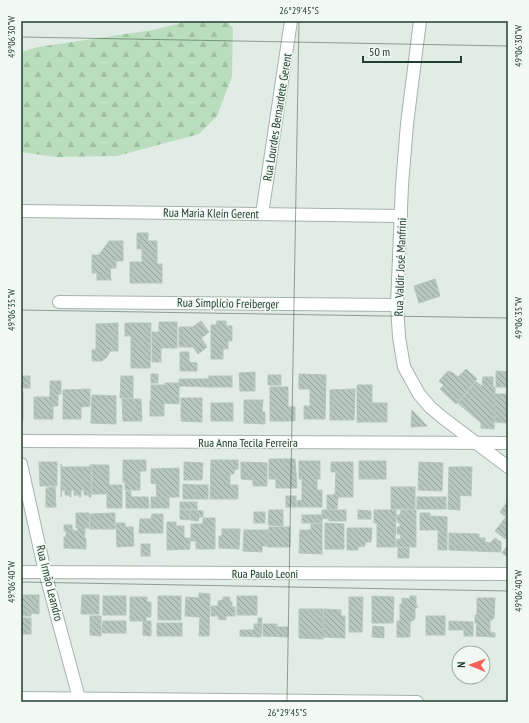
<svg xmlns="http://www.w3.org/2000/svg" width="529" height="723" viewBox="0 0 529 723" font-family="'PT Sans Narrow',sans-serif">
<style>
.forest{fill:url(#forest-firs)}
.building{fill:url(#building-back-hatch);stroke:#b4c6bb}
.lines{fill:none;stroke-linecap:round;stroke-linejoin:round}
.minor-casing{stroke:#a4b4ac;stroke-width:14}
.minor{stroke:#fff;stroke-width:12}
.ticks{fill:none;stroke:#213e31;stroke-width:1;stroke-opacity:0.45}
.labels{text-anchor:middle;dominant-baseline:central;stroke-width:3;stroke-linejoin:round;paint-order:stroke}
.street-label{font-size:12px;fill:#213e31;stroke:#f2f9f4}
.neatline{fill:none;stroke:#213e31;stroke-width:1.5}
.ticks-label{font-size:10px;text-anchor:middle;fill:#213e31}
</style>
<defs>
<pattern id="forest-firs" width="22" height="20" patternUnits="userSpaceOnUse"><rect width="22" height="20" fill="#badebd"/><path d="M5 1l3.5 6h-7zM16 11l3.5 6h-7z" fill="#a0c0a3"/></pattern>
<pattern id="building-back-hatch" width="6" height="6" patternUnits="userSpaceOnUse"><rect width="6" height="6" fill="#b7c7be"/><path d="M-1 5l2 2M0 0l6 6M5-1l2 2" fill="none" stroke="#94a39b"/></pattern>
</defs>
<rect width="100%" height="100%" fill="#e2ece6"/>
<path class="forest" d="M189,21H227L233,28L232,77L217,116L199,134L117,156L56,157L21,152V52L38,47L153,30Z"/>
<g class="building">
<path d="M137,233H148V241H157V264H162V283H130V262H142V249H137Z"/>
<path d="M109,241H123V261H116V268H110L111,280H97V273H92V255H99Z"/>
<path d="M435,279L440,296L419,303L414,286Z"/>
<path d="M201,321L209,332L201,338L207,347L198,354L193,347H179V327H193Z"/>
<path d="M217,321H226V326H232V341H228V349H223V359H211V325H216Z"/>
<path d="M159,322H177V348H161V362H152V332H159Z"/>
<path d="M118,323V351H110L107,357L102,361H92V350H96V324Z"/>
<path d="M125,323H151L150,368H131V336H125Z"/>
<path d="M180,352H189V362L197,363V371H180Z"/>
<path d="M466,369L477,379L456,404L440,389L444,385L439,381L448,371L453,373L458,377Z"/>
<path d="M496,371L508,372V387H496Z"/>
<path d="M255,372V391H240L239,373Z"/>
<rect x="151" y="374" width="7" height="9"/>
<path d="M299,374L326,375L325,419H304V406H310V389H299Z"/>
<rect x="268" y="375" width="13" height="10"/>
<rect x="21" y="376" width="9" height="12"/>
<path d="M121,376H133V398H120Z"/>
<rect x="209" y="376" width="23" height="11"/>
<path d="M483,377H493V387H495L494,429L481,428V423L458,403L476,382L482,386Z"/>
<path d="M179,379H209V387L179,386Z"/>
<path d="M50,381H61V394H58V406H53V419H34V397H50Z"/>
<path d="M165,383H179V404L164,403V416H150V401H151V385H165Z"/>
<path d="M357,385H372V403H387V422H357Z"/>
<path d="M270,387H288V407H295V421H270Z"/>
<path d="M90,389V406L81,407V419H63V390Z"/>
<path d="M355,389L354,420H330V390Z"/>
<rect x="21" y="392" width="2" height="28"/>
<path d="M495,394H508V423L495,422Z"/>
<path d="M92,395L116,396V424L91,423Z"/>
<path d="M181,398H202V422L181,421Z"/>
<path d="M122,399H141L142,421H123Z"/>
<path d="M244,400H263L262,412H265V424L244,423Z"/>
<rect x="211" y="403" width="22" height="18"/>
<path d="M412,410L427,426L411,427Z"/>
<path d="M269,459H295L297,488H276V479H269Z"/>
<path d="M123,460H146V471H140V490H125V482H123Z"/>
<path d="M211,460H238V469L234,470V474H230V485H238V499H210Z"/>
<path d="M299,461H320V479H317V490H322V507H297V501L302,500V479H299Z"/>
<rect x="359" y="461" width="27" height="18"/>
<path d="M39,462H57V486H40Z"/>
<path d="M184,462L203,463L202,480H184Z"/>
<path d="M241,462L267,463V486H253V480L241,479Z"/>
<path d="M331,462H353V497H338L337,509H327V495H335L336,472H331Z"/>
<path d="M419,462L443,463L442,491L418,490Z"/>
<path d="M61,464V467H90L91,464V497H89V495H84V490H81V497H79L80,495H74V490H71V497H70L69,495H65V490H62L61,497Z"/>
<path d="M92,465H109V485H122V508H107V494H92Z"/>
<path d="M449,467H472L471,496L460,495V510L448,509Z"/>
<path d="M179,468V497H157L156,484L151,483V469Z"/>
<path d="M183,484L196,485V499H183Z"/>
<rect x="196" y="485" width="12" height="14"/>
<path d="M55,487L56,507H46V488Z"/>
<rect x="391" y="487" width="24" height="22"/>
<path d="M126,491H131V497H148L149,508H126Z"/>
<rect x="286" y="496" width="10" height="11"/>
<rect x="151" y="497" width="18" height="11"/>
<rect x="417" y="497" width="29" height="12"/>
<path d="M508,501V536L505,539L495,531L506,517L500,512Z"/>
<rect x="180" y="502" width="17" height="7"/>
<path d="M180,510H190L189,520L180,519Z"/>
<path d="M191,510L203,511V517H199L198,521L190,520Z"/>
<path d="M269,510H283V526L268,525Z"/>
<path d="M322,510H346V521H329V519L322,518Z"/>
<path d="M358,510L371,511V519H358Z"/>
<path d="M374,510H396L395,547H377V523H374Z"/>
<path d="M401,510H416V547H396L397,539H401L400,534H397V527H400V523L397,522V515H400Z"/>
<rect x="254" y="512" width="11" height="11"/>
<path d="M76,513H89V528H85V531L84,538H86V549L64,548V537H66V531H64V525H72V529L75,531H78V528H76Z"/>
<path d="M115,513V529H90V514Z"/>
<path d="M420,513H430V516L447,517V550H438V530H420Z"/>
<path d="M152,514H163V533H139L140,519H151Z"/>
<rect x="302" y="515" width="20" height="8"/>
<path d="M203,518H215V549H196V541H191V524H203Z"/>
<path d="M167,522H176V526H184V538H190V549L167,550Z"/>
<path d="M116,523H125V527H133L134,546L117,547Z"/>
<path d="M325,523L344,524V549H325Z"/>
<path d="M311,524H322V554L299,553L300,530H311Z"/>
<path d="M269,527H290V547H268Z"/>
<path d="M347,528H372L371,542H365V546L358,547V550H347Z"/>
<path d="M222,529H240L239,549L219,548V536H222Z"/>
<path d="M244,530H268V546H262V552L243,551Z"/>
<path d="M449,533L479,534V538H485V542L490,543L495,538L501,542V552L449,550Z"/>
<rect x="141" y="544" width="9" height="12"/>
<path d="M508,545V557L502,553Z"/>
<rect x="398" y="548" width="11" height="10"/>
<path d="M199,593L210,594L209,636H199L200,617L185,616L186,597L199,598Z"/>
<path d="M21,595H39V614L31,613V616H21Z"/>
<path d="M82,595H99V614H81Z"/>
<rect x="103" y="596" width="23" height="19"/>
<rect x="158" y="596" width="23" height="24"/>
<rect x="237" y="596" width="20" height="19"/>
<path d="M372,596L394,597L393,623H372Z"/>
<path d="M410,596H416V605H417V608H415V618L413,621H410V637H397V621H400V604H402V598L410,599Z"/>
<path d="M130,597H147V602H151V617H146V621H130Z"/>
<path d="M223,597H230V602H232V607H235V616H226V620L218,619V616H211V606H218V601L223,600Z"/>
<path d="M349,597H363L362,632H349Z"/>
<path d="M477,598H495L494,618L490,621V632L495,633V637L476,636L477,623H475V615H477Z"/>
<path d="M299,609H323V639L299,638Z"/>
<path d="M324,609L341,610V616H345V638L323,637Z"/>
<path d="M90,616H101V636L90,635Z"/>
<rect x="426" y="616" width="19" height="19"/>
<rect x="21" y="618" width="10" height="16"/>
<path d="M258,618H262L261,637L240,636V630H254V624H258Z"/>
<path d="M103,621H126V633H102Z"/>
<path d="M143,621H151V636L143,635Z"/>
<path d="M449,621L473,622V636H464V630H449Z"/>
<rect x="157" y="623" width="25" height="13"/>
<path d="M263,624H277V627H288V637L263,636Z"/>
<path d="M373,626L384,627V638L372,637Z"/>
</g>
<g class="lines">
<g class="minor-casing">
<g id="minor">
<path d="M420,21L407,124L402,185L397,305L399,337L404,367L419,394L430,407L443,418L508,467"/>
<path d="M21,211L401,216"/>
<path d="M262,214L291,21"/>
<path d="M59,302L397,305"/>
<path d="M21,441L508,443"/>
<path d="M21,464L45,572L80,702"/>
<path d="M21,572L508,574"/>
<path d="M21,698L417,702"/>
</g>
</g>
<use href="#minor" class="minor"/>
</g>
<path class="ticks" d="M21,37L508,46M21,310L508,318M21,582L508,591M287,702L299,21"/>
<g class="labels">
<g class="street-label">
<text transform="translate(277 117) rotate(-81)">Rua Lourdes Bernardete Gerent</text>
<text transform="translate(211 213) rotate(1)">Rua Maria Klein Gerent</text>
<text transform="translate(400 267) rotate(-88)">Rua Valdir José Manfrini</text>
<text transform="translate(228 303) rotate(1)">Rua Simplício Freiberger</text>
<text x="248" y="442">Rua Anna Tecila Ferreira</text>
<text x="265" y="573">Rua Paulo Leoni</text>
<text transform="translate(50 583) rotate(76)">Rua Irmão Leandro</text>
</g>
</g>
<rect width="529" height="723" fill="none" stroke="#f2f9f4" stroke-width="44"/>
<g transform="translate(471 665) rotate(271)"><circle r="19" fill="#f2f9f4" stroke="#9eaea6"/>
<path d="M0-3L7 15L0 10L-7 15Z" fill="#f56157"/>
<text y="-6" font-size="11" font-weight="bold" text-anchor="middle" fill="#213e31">N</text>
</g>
<path d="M363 56v6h98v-6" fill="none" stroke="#213e31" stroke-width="2"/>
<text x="369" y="56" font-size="12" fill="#213e31" stroke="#f2f9f4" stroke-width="3" paint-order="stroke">50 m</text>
<rect x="22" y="22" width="485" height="679" class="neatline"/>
<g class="ticks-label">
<text x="299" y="14">26°29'45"S</text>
<text transform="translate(11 37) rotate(-90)" y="4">49°06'30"W</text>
<text transform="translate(518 46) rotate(-90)" y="4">49°06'30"W</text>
<text transform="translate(11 310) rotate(-90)" y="4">49°06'35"W</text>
<text transform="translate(518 318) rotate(-90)" y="4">49°06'35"W</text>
<text transform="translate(11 582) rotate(-90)" y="4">49°06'40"W</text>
<text transform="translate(518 591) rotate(-90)" y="4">49°06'40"W</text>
<text x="287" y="716">26°29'45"S</text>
</g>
</svg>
